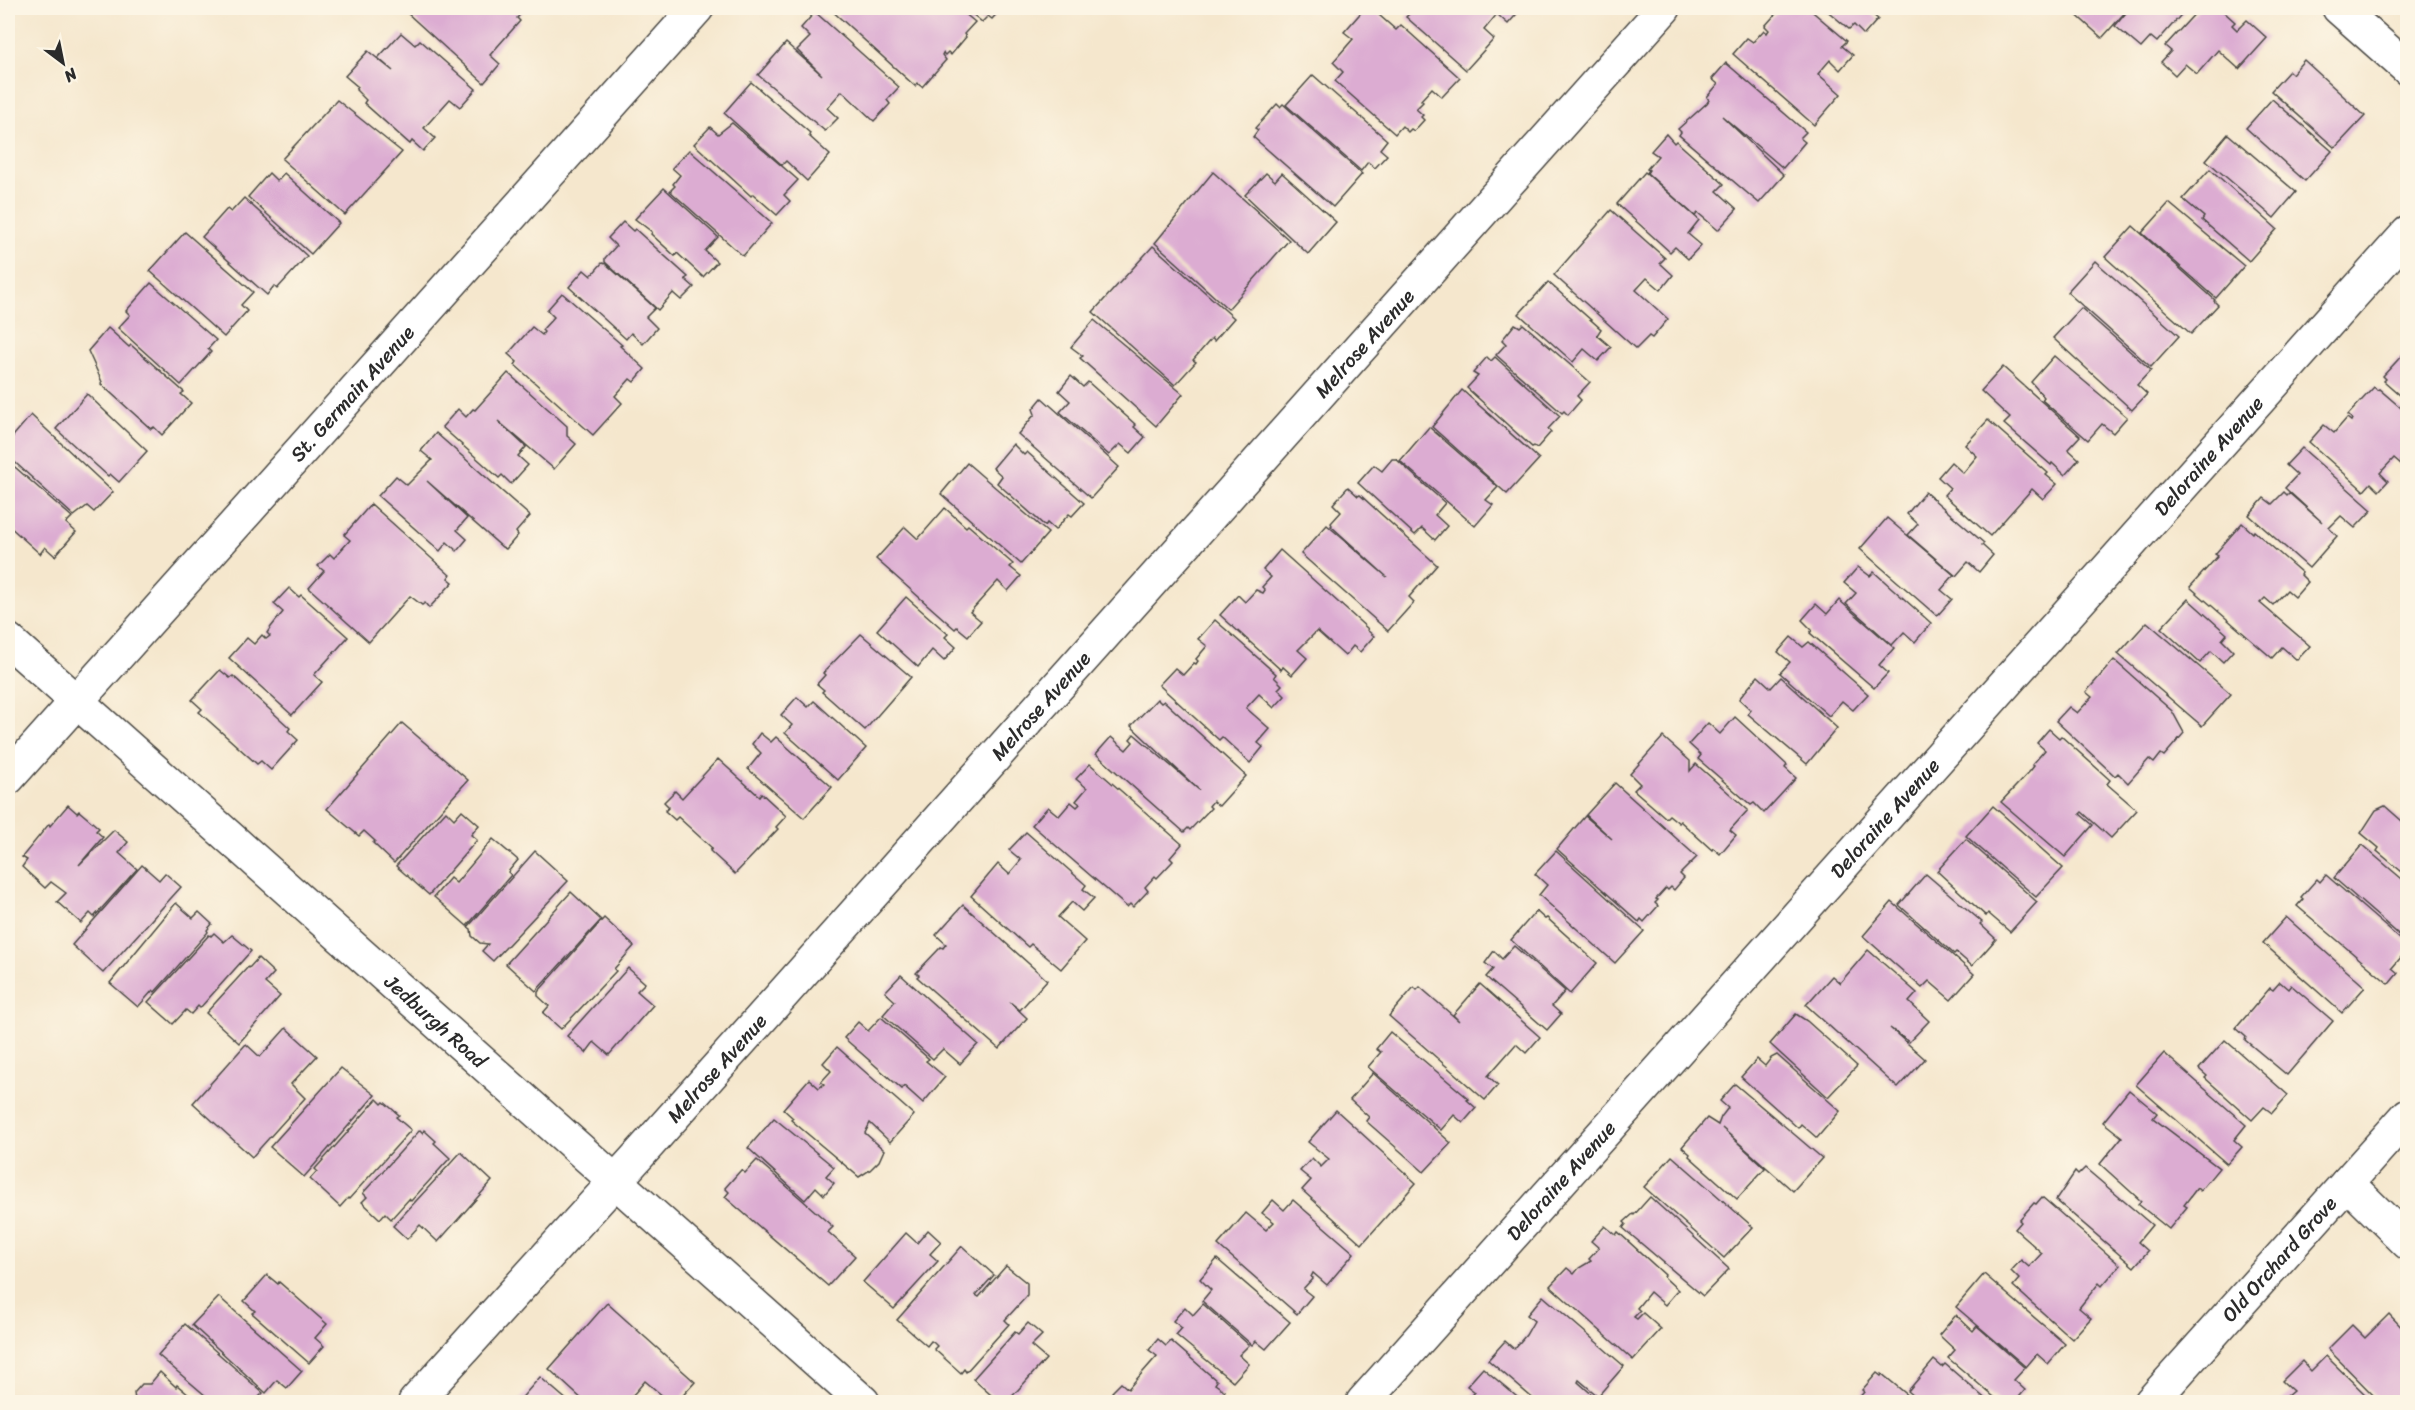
<svg xmlns="http://www.w3.org/2000/svg" width="2415" height="1410" viewBox="0 0 2415 1410" font-family="Sriracha,sans-serif">
<style>
.building{fill:#dcacd2}
.lines{fill:none;stroke-linecap:round;stroke-linejoin:round}
.minor-casing{stroke:#494743;stroke-width:36}
.minor{stroke:#fff;stroke-width:33}
.labels{text-anchor:middle;dominant-baseline:central;stroke-width:6;stroke-linejoin:round;paint-order:stroke}
.street-label{font-size:20px;fill:#2b2b2b;stroke:#fcf5e5}
</style>
<rect width="100%" height="100%" fill="#fcf5e5"/>
<filter id="ink" filterUnits="userSpaceOnUse"><feTurbulence type="fractalNoise" baseFrequency=".0167" numOctaves="2"/><feDisplacementMap in="SourceGraphic" scale="12" xChannelSelector="R" yChannelSelector="G"/><feConvolveMatrix kernelMatrix="1 2 1 2 8 2 1 2 1" color-interpolation-filters="sRGB"/></filter>
<filter id="wash" filterUnits="userSpaceOnUse"><feTurbulence type="fractalNoise" baseFrequency=".008" numOctaves="4" result="noise"/><feDisplacementMap in="SourceGraphic" scale="24" xChannelSelector="R" yChannelSelector="G"/><feGaussianBlur stdDeviation="1.35" result="paint"/><feColorMatrix in="noise" values="0 0 0 0 0 0 0 0 0 0 0 0 0 0 0 0 0 1.4 0 .05"/><feComposite in="paint" operator="in"/></filter>
<g filter="url(#wash)">
<rect width="100%" height="100%" fill="#f5e7cd"/>
<g id="blocks">
<g class="building">
<path d="M407,8H526L517,18L520,21L490,55L500,64L484,83L406,12Z"/>
<path d="M829,8H958L975,22L964,34L966,37L951,55L948,52L945,55L943,53L942,55L946,60L922,87L917,83L915,86Z"/>
<path d="M965,8H1002L992,19L988,16L982,22Z"/>
<path d="M1365,8H1371L1396,30L1401,25L1460,78L1442,97L1432,88L1421,100L1423,102L1416,109L1423,115L1421,117L1424,120L1414,131L1411,129L1408,132L1402,126L1395,134L1335,81L1343,72L1333,62L1353,39L1344,32Z"/>
<path d="M1415,8H1522L1508,24L1497,14L1484,30L1494,39L1466,70L1406,17Z"/>
<path d="M1781,8H1808L1847,41L1842,46L1853,55L1840,70L1830,60L1818,74L1841,94L1814,125L1733,54L1747,38L1753,42L1764,30L1767,33L1769,30L1765,26Z"/>
<path d="M1824,8H1869L1867,10L1878,19L1864,35L1854,25L1849,29Z"/>
<path d="M2076,8H2129L2102,38L2072,11Z"/>
<path d="M2130,8H2187L2157,42L2151,37L2141,48L2115,26Z"/>
<path d="M2200,8H2229L2224,12L2235,22L2232,25L2237,30L2247,20L2267,38L2239,69L2218,50L2197,74L2185,64L2175,75L2161,62L2171,51L2165,46Z"/>
<path d="M815,12L899,87L887,100L890,104L874,121L842,91L827,108L838,118L825,131L758,75L786,43L822,75L797,50L810,37L801,28Z"/>
<path d="M401,33L415,45L420,40L476,89L460,107L450,99L424,128L435,138L423,151L412,141L410,144L364,103L366,100L356,90L358,87L345,76L368,51L393,71L378,58Z"/>
<path d="M2304,60L2365,116L2335,148L2271,91L2289,71L2292,74Z"/>
<path d="M1726,63L1806,132L1800,138L1805,142L1783,168L1722,116L1784,175L1759,203L1679,135L1681,132L1678,129L1707,103L1709,100L1707,97L1718,84L1712,79Z"/>
<path d="M1313,75L1387,140L1380,149L1387,155L1375,168L1368,162L1361,171L1286,105Z"/>
<path d="M751,82L810,133L809,136L830,155L807,181L786,161L782,165L724,113Z"/>
<path d="M2272,99L2332,151L2305,181L2246,128Z"/>
<path d="M337,100L402,152L345,215L282,159Z"/>
<path d="M1277,104L1280,107L1283,104L1362,174L1333,207L1253,137L1258,130L1255,128Z"/>
<path d="M732,123L798,180L784,195L790,201L777,215L753,194L751,196L694,144L710,127L718,134Z"/>
<path d="M1666,134L1674,143L1676,141L1724,184L1717,191L1737,209L1718,230L1698,213L1695,216L1647,173L1649,170L1647,169L1658,156L1651,151Z"/>
<path d="M2228,134L2296,192L2274,218L2206,160Z"/>
<path d="M689,150L772,223L743,256L670,191L675,186L673,184L680,175L672,168Z"/>
<path d="M2210,169L2277,229L2249,261L2202,220L2204,217L2183,199Z"/>
<path d="M1213,172L1289,240L1228,309L1155,243Z"/>
<path d="M1645,172L1699,220L1688,234L1701,245L1688,259L1675,247L1670,252L1617,204Z"/>
<path d="M269,173L277,181L284,173L339,223L311,254L248,197Z"/>
<path d="M1266,173L1275,181L1282,173L1336,222L1308,254L1245,195Z"/>
<path d="M664,188L718,237L705,251L717,262L703,277L677,253L675,256L651,234L652,232L635,219Z"/>
<path d="M244,198L307,256L277,289L274,286L267,295L202,237L227,209L231,212Z"/>
<path d="M2169,203L2244,266L2216,298L2142,233Z"/>
<path d="M1611,210L1665,258L1660,263L1673,275L1661,290L1647,278L1636,290L1668,319L1652,338L1649,336L1636,349L1554,275Z"/>
<path d="M623,222L633,231L635,229L688,277L685,279L694,287L681,300L673,293L658,310L605,262V258L616,246L608,238Z"/>
<path d="M2133,226L2215,300L2214,301L2218,305L2191,334L2105,257Z"/>
<path d="M185,232L253,292L241,305L247,311L224,337L150,271Z"/>
<path d="M1153,246L1234,318L1214,341L1212,338L1193,360L1196,362L1175,385L1093,312Z"/>
<path d="M2095,261L2179,336L2151,367L2067,292Z"/>
<path d="M602,263L606,264L655,308L646,317L657,328L643,344L631,333L626,339L569,287L584,270L591,276Z"/>
<path d="M1548,282L1601,329L1597,335L1611,347L1598,361L1584,349L1573,362L1519,314Z"/>
<path d="M151,283L216,340L208,349L211,352L181,385L118,328L130,315L126,311Z"/>
<path d="M562,293L622,345L620,346L645,369L634,382L630,379L615,396L622,403L593,435L515,365L517,362L508,354L532,327L542,335L544,332L542,330L554,317L547,310Z"/>
<path d="M2081,308L2151,370L2137,385L2147,394L2132,410L2053,338Z"/>
<path d="M1094,320L1183,394L1156,426L1080,358L1083,356L1071,347Z"/>
<path d="M1515,324L1520,327L1523,324L1590,382L1577,396L1581,400L1568,415L1564,411L1562,413L1496,355L1506,344L1502,340Z"/>
<path d="M108,328L129,347L131,345L184,392L181,394L191,403L162,435L154,427L151,429L101,384L102,382L88,351Z"/>
<path d="M2408,349V402L2384,381L2386,379L2383,376Z"/>
<path d="M2054,356L2127,417L2113,433L2102,424L2088,440L2042,400L2044,397L2031,382Z"/>
<path d="M1487,357L1491,361L1495,357L1560,416L1548,429L1551,432L1537,448L1534,446L1532,447L1467,388L1478,376L1473,373Z"/>
<path d="M2003,367L2080,436L2068,449L2079,459L2065,475L2052,463L2051,465L2004,424L2010,418L1981,391Z"/>
<path d="M508,373L567,426V436L576,444L554,469L498,421L526,447L518,456L528,465L511,484L502,475L499,478L442,427L458,409L466,417L473,409L475,410Z"/>
<path d="M1071,376L1083,387L1088,382L1136,425L1134,427L1145,437L1131,453L1120,444L1109,455L1060,412L1070,401L1059,391Z"/>
<path d="M2374,387L2377,390L2379,389L2408,414V470L2394,458L2380,473L2388,481L2379,491L2371,483L2364,491L2309,442L2324,425L2334,433L2347,418L2351,421L2352,419L2348,415Z"/>
<path d="M1462,390L1539,459L1507,494L1432,427Z"/>
<path d="M87,394L147,451L119,482L110,474L108,476L56,429Z"/>
<path d="M1042,398L1119,467L1091,498L1018,434L1035,414L1033,409Z"/>
<path d="M31,415L113,492L94,512L87,506L74,516L8,456V442Z"/>
<path d="M1988,420L2048,473L2046,475L2057,484L2043,499L2032,489L1990,536L1944,495L1950,488L1938,477L1951,462L1963,473L1977,456L1965,445Z"/>
<path d="M1429,427L1498,487L1486,500L1493,505L1475,526L1400,461Z"/>
<path d="M436,433L530,516L516,532L518,535L506,549L502,547L427,481L467,518L457,530L467,539L457,551L447,542L440,551L378,496L396,476L407,485L432,460L421,451Z"/>
<path d="M1013,444L1024,455L1027,452L1084,503L1072,516L1069,514L1055,530L1047,523L1045,526L997,483L1002,476L993,468Z"/>
<path d="M2302,448L2372,510L2355,528L2341,516L2329,528L2337,536L2309,568L2249,515L2264,498L2272,504L2284,492L2287,495L2289,493L2322,522L2285,488L2297,475L2286,465Z"/>
<path d="M1392,459H1396L1445,503L1435,515L1447,526L1435,540L1422,528L1415,535L1358,483L1374,465L1382,471Z"/>
<path d="M8,461L72,517L66,523L76,532L55,556L45,547L40,554L8,525Z"/>
<path d="M967,463L1048,533L1021,564L941,494Z"/>
<path d="M1348,487L1358,496L1360,495L1437,565L1409,597L1414,602L1388,631L1301,554L1327,525L1387,577L1331,526L1332,525L1331,523L1341,512L1333,504Z"/>
<path d="M1925,492L1984,543L1982,545L1993,555L1979,572L1968,562L1956,576L1908,535L1918,524L1907,514Z"/>
<path d="M371,504L450,575L448,578L453,582L429,608L425,603L422,605L410,596L369,642L309,588L324,571L318,566L330,554L334,558L350,540L344,535Z"/>
<path d="M945,508L966,527L968,525L1013,564L1010,567L1021,576L1008,591L998,581L970,612L981,621L968,636L957,627L955,629L876,559L905,527L918,539Z"/>
<path d="M1887,518L1954,575L1941,590L1952,599L1937,616L1860,549Z"/>
<path d="M2242,523L2253,533L2254,531L2302,573L2301,575L2308,582L2295,597L2287,590L2273,605L2265,598L2260,603L2310,646L2297,660L2282,647L2272,658L2190,587L2218,556L2215,554Z"/>
<path d="M1280,550L1368,629L1367,630L1374,636L1360,652L1353,646L1345,656L1317,631L1298,650L1307,658L1292,675L1283,667L1281,670L1220,615L1238,595L1245,602L1256,590L1263,593L1265,590L1262,587L1271,577L1263,570Z"/>
<path d="M1858,567L1870,576L1874,572L1931,623L1915,642L1904,632L1892,645L1846,604L1856,593L1844,583Z"/>
<path d="M289,588L299,597L301,595L348,637L314,675L322,682L292,715L229,658L247,638L254,644L262,635L266,639L270,636L267,633L271,627L283,612L274,604Z"/>
<path d="M906,597L948,634L945,637L956,647L944,661L932,650L918,667L877,630Z"/>
<path d="M2188,599L2227,634L2222,640L2233,651L2223,662L2211,651L2200,663L2161,628Z"/>
<path d="M1839,600L1894,648L1879,665L1888,673L1874,688L1810,633L1812,630L1802,620L1816,604L1827,614Z"/>
<path d="M1215,620L1276,674L1274,677L1282,685L1278,689L1285,696L1274,708L1259,694L1246,708L1270,729L1258,743L1263,747L1250,763L1222,737L1219,740L1159,685L1175,668L1183,675L1194,663L1196,664L1198,661L1196,659L1207,646L1198,639Z"/>
<path d="M2147,622L2231,694L2202,726L2118,654Z"/>
<path d="M861,634L911,677L865,730L822,692L824,690L817,684L825,675L823,673Z"/>
<path d="M1791,637L1803,647L1809,642L1868,694L1853,710L1842,701L1829,716L1780,673L1790,662L1778,652Z"/>
<path d="M2114,660L2172,711L2184,733L2164,756L2161,754L2154,763L2149,759L2128,783L2118,773L2115,776L2056,721L2069,707L2077,713L2092,697L2086,692Z"/>
<path d="M220,670L230,678L233,676L290,728L288,731L298,740L271,770L261,761L257,764L199,712L202,709L192,700Z"/>
<path d="M1758,676L1771,688L1781,677L1837,728L1807,764L1748,714L1751,710L1739,699Z"/>
<path d="M797,697L808,707L814,701L866,748L838,780L785,733L792,725L781,715Z"/>
<path d="M1157,699L1161,703L1164,701L1246,776L1219,806L1213,801L1209,806L1211,808L1190,830L1188,828L1184,832L1096,754L1111,737L1126,750L1133,742L1130,739L1134,734L1199,790L1131,726Z"/>
<path d="M1735,717L1787,765L1785,768L1796,778L1764,813L1754,803L1751,805L1698,759L1701,755L1689,744L1708,723L1720,734Z"/>
<path d="M402,723L468,780L394,863L373,843L375,841L364,831L359,836L327,809Z"/>
<path d="M2049,729L2059,738L2061,736L2110,780L2107,784L2137,810L2111,838L2082,812L2080,814L2093,825L2065,857L2001,802L2031,770L2034,766L2032,765L2045,750L2037,743Z"/>
<path d="M760,733L771,742L776,737L832,787L804,818L748,769L761,753L752,744Z"/>
<path d="M1663,737L1690,761V771L1696,764L1748,810L1730,830L1736,835L1720,854L1713,848L1712,850L1680,821L1679,823L1669,815L1666,818L1634,790L1640,784L1630,774Z"/>
<path d="M718,759L759,796L761,793L786,816L776,827L778,829L735,874L710,851L712,848L678,817L675,820L665,811L669,807L664,802L675,791L682,798Z"/>
<path d="M1090,764L1182,844L1170,858L1173,861L1157,878L1155,876L1145,887L1148,891L1133,907L1130,904L1127,907L1032,825L1048,807L1059,816L1071,802L1077,807L1080,804L1076,801L1087,788L1076,779Z"/>
<path d="M1615,783L1697,857L1680,874L1684,878L1674,890L1671,887L1668,890L1666,888L1656,899L1658,900L1655,903L1658,906L1644,922L1641,919L1639,922L1557,849L1585,816L1612,839L1586,815Z"/>
<path d="M68,805L77,813L79,811L99,828L96,831L103,837L79,865L114,830L128,842L119,853L137,869L94,917L90,913L81,923L57,902L66,893L51,882L45,888L22,867L27,860L22,857L49,824L50,826Z"/>
<path d="M1993,806L2063,868L2036,897L1966,836Z"/>
<path d="M2385,806L2402,821L2404,819L2408,822V877L2377,851L2379,848L2361,833L2376,810Z"/>
<path d="M462,810L479,825L471,835L477,840L429,895L396,866L446,811L454,819Z"/>
<path d="M1026,832L1086,885L1083,889L1094,898L1082,911L1072,902L1058,917L1085,941L1061,969L1031,944L1028,947L971,896L998,864L1009,874L1021,860L1009,850Z"/>
<path d="M493,839L518,860L508,872L511,875L467,926L434,897L450,878L456,883Z"/>
<path d="M1966,839L2037,902L2010,932L1988,913L1986,916L1937,871Z"/>
<path d="M2362,845L2408,884V936L2404,939L2334,878Z"/>
<path d="M535,851L568,881L493,961L482,951L488,944L480,943L472,936L471,929L468,927Z"/>
<path d="M1556,851L1644,931L1615,963L1539,895L1547,885L1535,874Z"/>
<path d="M142,865L159,880L165,873L181,887L103,973L72,945Z"/>
<path d="M1926,874L1982,922L1980,924L1996,939L1972,966L1956,952L1954,954L1899,905Z"/>
<path d="M2326,875L2408,946V949L2392,968L2398,973L2389,984L2297,906L2303,899L2301,897L2317,879L2320,882Z"/>
<path d="M571,892L601,920L536,991L506,964Z"/>
<path d="M1892,902L1974,974L1951,1000L1929,981L1922,988L1863,936Z"/>
<path d="M176,903L193,918L199,912L212,924L207,930L208,932L155,992L153,990L138,1007L110,983Z"/>
<path d="M963,905L1047,980L1020,1010L1010,1002L1027,1018L999,1049L917,977L919,975L916,973L941,947L943,948L946,944L936,935Z"/>
<path d="M1536,911L1545,919L1547,918L1597,963L1570,994L1511,940Z"/>
<path d="M2286,917L2365,987L2342,1013L2263,943Z"/>
<path d="M604,918L634,946L614,969L616,971L561,1029L543,1013L549,1006L538,996V992Z"/>
<path d="M214,933L224,942L232,935L251,951L200,1008L198,1006L191,1014L186,1010L173,1024L148,1002L209,935L211,936Z"/>
<path d="M1514,946L1565,991L1552,1006L1561,1014L1547,1030L1486,977L1493,969L1485,963L1494,951L1502,959Z"/>
<path d="M1868,950L1917,993L1909,1002L1929,1021L1909,1042L1890,1028L1925,1059L1898,1088L1806,1005L1832,976L1840,983Z"/>
<path d="M258,958L274,973L265,983L280,996L239,1043L206,1013L248,967L249,968Z"/>
<path d="M628,968L645,983L637,991L653,1005L609,1055L594,1042L586,1053L567,1036Z"/>
<path d="M901,975L978,1044L960,1064L943,1049L933,1059L883,1015L895,1001L885,992Z"/>
<path d="M2280,982L2288,989L2291,985L2333,1021L2287,1075L2245,1040L2246,1037L2236,1028L2270,988L2273,990Z"/>
<path d="M1480,984L1540,1037L1526,1053L1516,1044L1488,1076L1498,1085L1485,1100L1389,1016L1414,987L1417,990L1420,987L1459,1021L1453,1015Z"/>
<path d="M1796,1014L1807,1021L1857,1066L1828,1097L1770,1044Z"/>
<path d="M881,1017L929,1059L926,1061L945,1077L923,1103L904,1086L902,1089L844,1038L858,1022L868,1031Z"/>
<path d="M286,1028L317,1056L291,1084L305,1098L252,1157L193,1103L246,1044L260,1057Z"/>
<path d="M1390,1032L1469,1099L1467,1100L1476,1108L1463,1123L1454,1115L1441,1130L1368,1067L1381,1052L1376,1049Z"/>
<path d="M2225,1040L2288,1095L2272,1113L2264,1107L2252,1120L2205,1078L2207,1076L2199,1069Z"/>
<path d="M837,1047L914,1115L890,1142L870,1123L865,1133L884,1150L879,1161L870,1170L859,1177L791,1120L793,1118L783,1109L809,1079L819,1088L824,1084L821,1082L831,1071L823,1063Z"/>
<path d="M2164,1053L2246,1125L2234,1140L2242,1147L2227,1164L2136,1085Z"/>
<path d="M1777,1055L1840,1111L1817,1138L1801,1124L1798,1128L1741,1077L1757,1059L1765,1066L1771,1058Z"/>
<path d="M341,1068L375,1095L304,1177L270,1147Z"/>
<path d="M1373,1073L1451,1143L1424,1172L1366,1121L1369,1117L1350,1100Z"/>
<path d="M1735,1084L1822,1158L1793,1191L1722,1128L1765,1168L1737,1199L1689,1156L1690,1154L1682,1147L1707,1118L1718,1125L1721,1117L1728,1108L1720,1101Z"/>
<path d="M2129,1090L2157,1113L2153,1118L2219,1168L2200,1191L2197,1188L2184,1205L2187,1207L2169,1229L2138,1204L2141,1201L2100,1164L2122,1137L2103,1122Z"/>
<path d="M377,1099L382,1104L384,1102L399,1115L396,1117L411,1130L349,1199L348,1198L340,1207L310,1179L317,1171L315,1169Z"/>
<path d="M1336,1110L1416,1183L1362,1244L1302,1190L1311,1180L1300,1171L1312,1158L1321,1167L1329,1159L1308,1142Z"/>
<path d="M774,1118L834,1167L826,1176L834,1183L824,1195L816,1187L805,1200L748,1148Z"/>
<path d="M420,1130L423,1133L424,1130L436,1141L434,1143L450,1158L411,1201L409,1199L391,1219L385,1213L380,1219L362,1202L367,1197L363,1193Z"/>
<path d="M461,1152L492,1181L438,1242L420,1225L407,1239L393,1226Z"/>
<path d="M1672,1156L1753,1227L1724,1258L1644,1187Z"/>
<path d="M757,1160L833,1227L828,1232L855,1256L828,1286L725,1197L729,1192L725,1188L741,1170L745,1173Z"/>
<path d="M2085,1168L2152,1225L2138,1242L2148,1251L2134,1267L2056,1200L2075,1172L2078,1175Z"/>
<path d="M1650,1197L1729,1269L1703,1296L1623,1228L1626,1224L1624,1222L1633,1214L1634,1215Z"/>
<path d="M2042,1197L2120,1265L2102,1286L2099,1283L2079,1308L2091,1318L2072,1339L2013,1286L2019,1279L2011,1271L2021,1260L2029,1267L2042,1253L2015,1229L2021,1222L2019,1220L2034,1203L2036,1204Z"/>
<path d="M1273,1200L1284,1210L1293,1200L1354,1253L1327,1285L1313,1273L1311,1277L1313,1278L1303,1289L1312,1296L1297,1314L1218,1245L1246,1213L1266,1230L1274,1222L1262,1213Z"/>
<path d="M1605,1226L1616,1235L1618,1232L1665,1275L1664,1277L1678,1290L1665,1305L1650,1292L1637,1308L1640,1311L1634,1317L1637,1319L1643,1313L1661,1329L1633,1360L1550,1286L1567,1268L1574,1274L1579,1268L1591,1261L1589,1259L1599,1248L1591,1241Z"/>
<path d="M928,1230L941,1242L930,1254L938,1261L894,1309L863,1282L906,1233L917,1243Z"/>
<path d="M962,1246L994,1275L976,1295L979,1297L1006,1266L1027,1283V1296L1005,1320L1009,1324L966,1372L964,1369L961,1373L934,1349L937,1346L934,1343L931,1341L927,1346L897,1320Z"/>
<path d="M1217,1259L1290,1322L1266,1349L1256,1341L1252,1345L1202,1301L1211,1290L1200,1279Z"/>
<path d="M1984,1274L2065,1344L2048,1364L2037,1354L2026,1367L1956,1307Z"/>
<path d="M267,1275L278,1284L279,1282L327,1324L315,1338L324,1346L309,1363L252,1313L255,1311L244,1301Z"/>
<path d="M1543,1296L1624,1366L1598,1396L1579,1380L1578,1382L1596,1398L1592,1402H1537L1488,1360L1505,1341L1514,1349L1526,1335L1534,1321L1527,1315Z"/>
<path d="M219,1297L302,1371L287,1388L277,1380L266,1393L192,1325Z"/>
<path d="M607,1303L695,1382L677,1402H670L645,1381L627,1402H585L549,1369Z"/>
<path d="M1203,1304L1249,1345L1239,1355L1249,1364L1233,1382L1176,1335L1182,1328L1173,1321L1185,1307L1193,1315Z"/>
<path d="M2389,1314L2408,1334V1402H2380L2328,1349L2352,1325L2365,1338Z"/>
<path d="M1956,1315L1973,1331L1977,1326L2025,1368L2014,1380L2025,1390L2015,1402H2000L1948,1358L1955,1350L1939,1335Z"/>
<path d="M1028,1323L1042,1335L1031,1346L1046,1359L1007,1402H999L973,1379L1015,1332L1018,1334Z"/>
<path d="M185,1324L263,1393L254,1402H213L158,1355Z"/>
<path d="M1158,1339L1166,1346L1171,1341L1217,1381L1215,1384L1225,1391L1215,1402H1204L1201,1400L1199,1402H1116L1119,1399L1112,1392L1121,1383L1128,1389L1157,1356L1149,1350Z"/>
<path d="M2326,1356L2373,1402H2280L2293,1391L2282,1381L2302,1361L2311,1371Z"/>
<path d="M1934,1360L1942,1367L1945,1364L1989,1402H1921L1908,1391Z"/>
<path d="M1483,1368L1523,1402H1466L1475,1392L1467,1386Z"/>
<path d="M160,1372L176,1387L177,1385L197,1402H133L135,1400L134,1393L142,1384H150Z"/>
<path d="M1877,1373L1881,1376L1882,1374L1916,1402H1858L1856,1401L1864,1392L1862,1390Z"/>
<path d="M540,1377L569,1402H518Z"/>
</g>
</g>
</g>
<g filter="url(#ink)">
<use href="#blocks" fill-opacity="0" stroke="#494743" stroke-width="1.5"/>
<g class="lines">
<g class="minor-casing">
<g id="minor">
<path d="M2339,8L2408,69"/>
<path id="s1" d="M8,640L863,1402"/>
<path id="s2" d="M8,778L697,8"/>
<path d="M2347,1183L2408,1243"/>
<path id="s3" d="M415,1402L648,1145L1664,8"/>
<path id="s4" d="M1363,1402L2408,233"/>
<path id="s5" d="M2151,1402L2408,1115"/>
</g>
</g>
<use href="#minor" class="minor"/>
</g>
</g>
<g class="labels">
<g class="street-label">
<text stroke="none"><textPath href="#s3" startOffset="1422">Melrose Avenue</textPath></text>
<text stroke="none"><textPath href="#s2" startOffset="516">St. Germain Avenue</textPath></text>
<text stroke="none"><textPath href="#s4" startOffset="1269">Deloraine Avenue</textPath></text>
<text stroke="none"><textPath href="#s3" startOffset="936">Melrose Avenue</textPath></text>
<text stroke="none"><textPath href="#s4" startOffset="783">Deloraine Avenue</textPath></text>
<text stroke="none"><textPath href="#s1" startOffset="573">Jedburgh Road</textPath></text>
<text stroke="none"><textPath href="#s3" startOffset="450">Melrose Avenue</textPath></text>
<text stroke="none"><textPath href="#s4" startOffset="297">Deloraine Avenue</textPath></text>
<text stroke="none"><textPath href="#s5" startOffset="192">Old Orchard Grove</textPath></text>
</g>
</g>
<rect width="2415" height="1410" fill="none" stroke="#fcf5e5" stroke-width="30"/>
<g transform="translate(63 63) rotate(148)" stroke="#fcf5e5" stroke-width="4.5" paint-order="stroke">
<path d="M0-4.5L10 22L0 15L-10 22Z" fill="#2b2b2b"/>
<text y="-9" font-size="16" font-weight="bold" text-anchor="middle" fill="#2b2b2b">N</text>
</g>
</svg>
